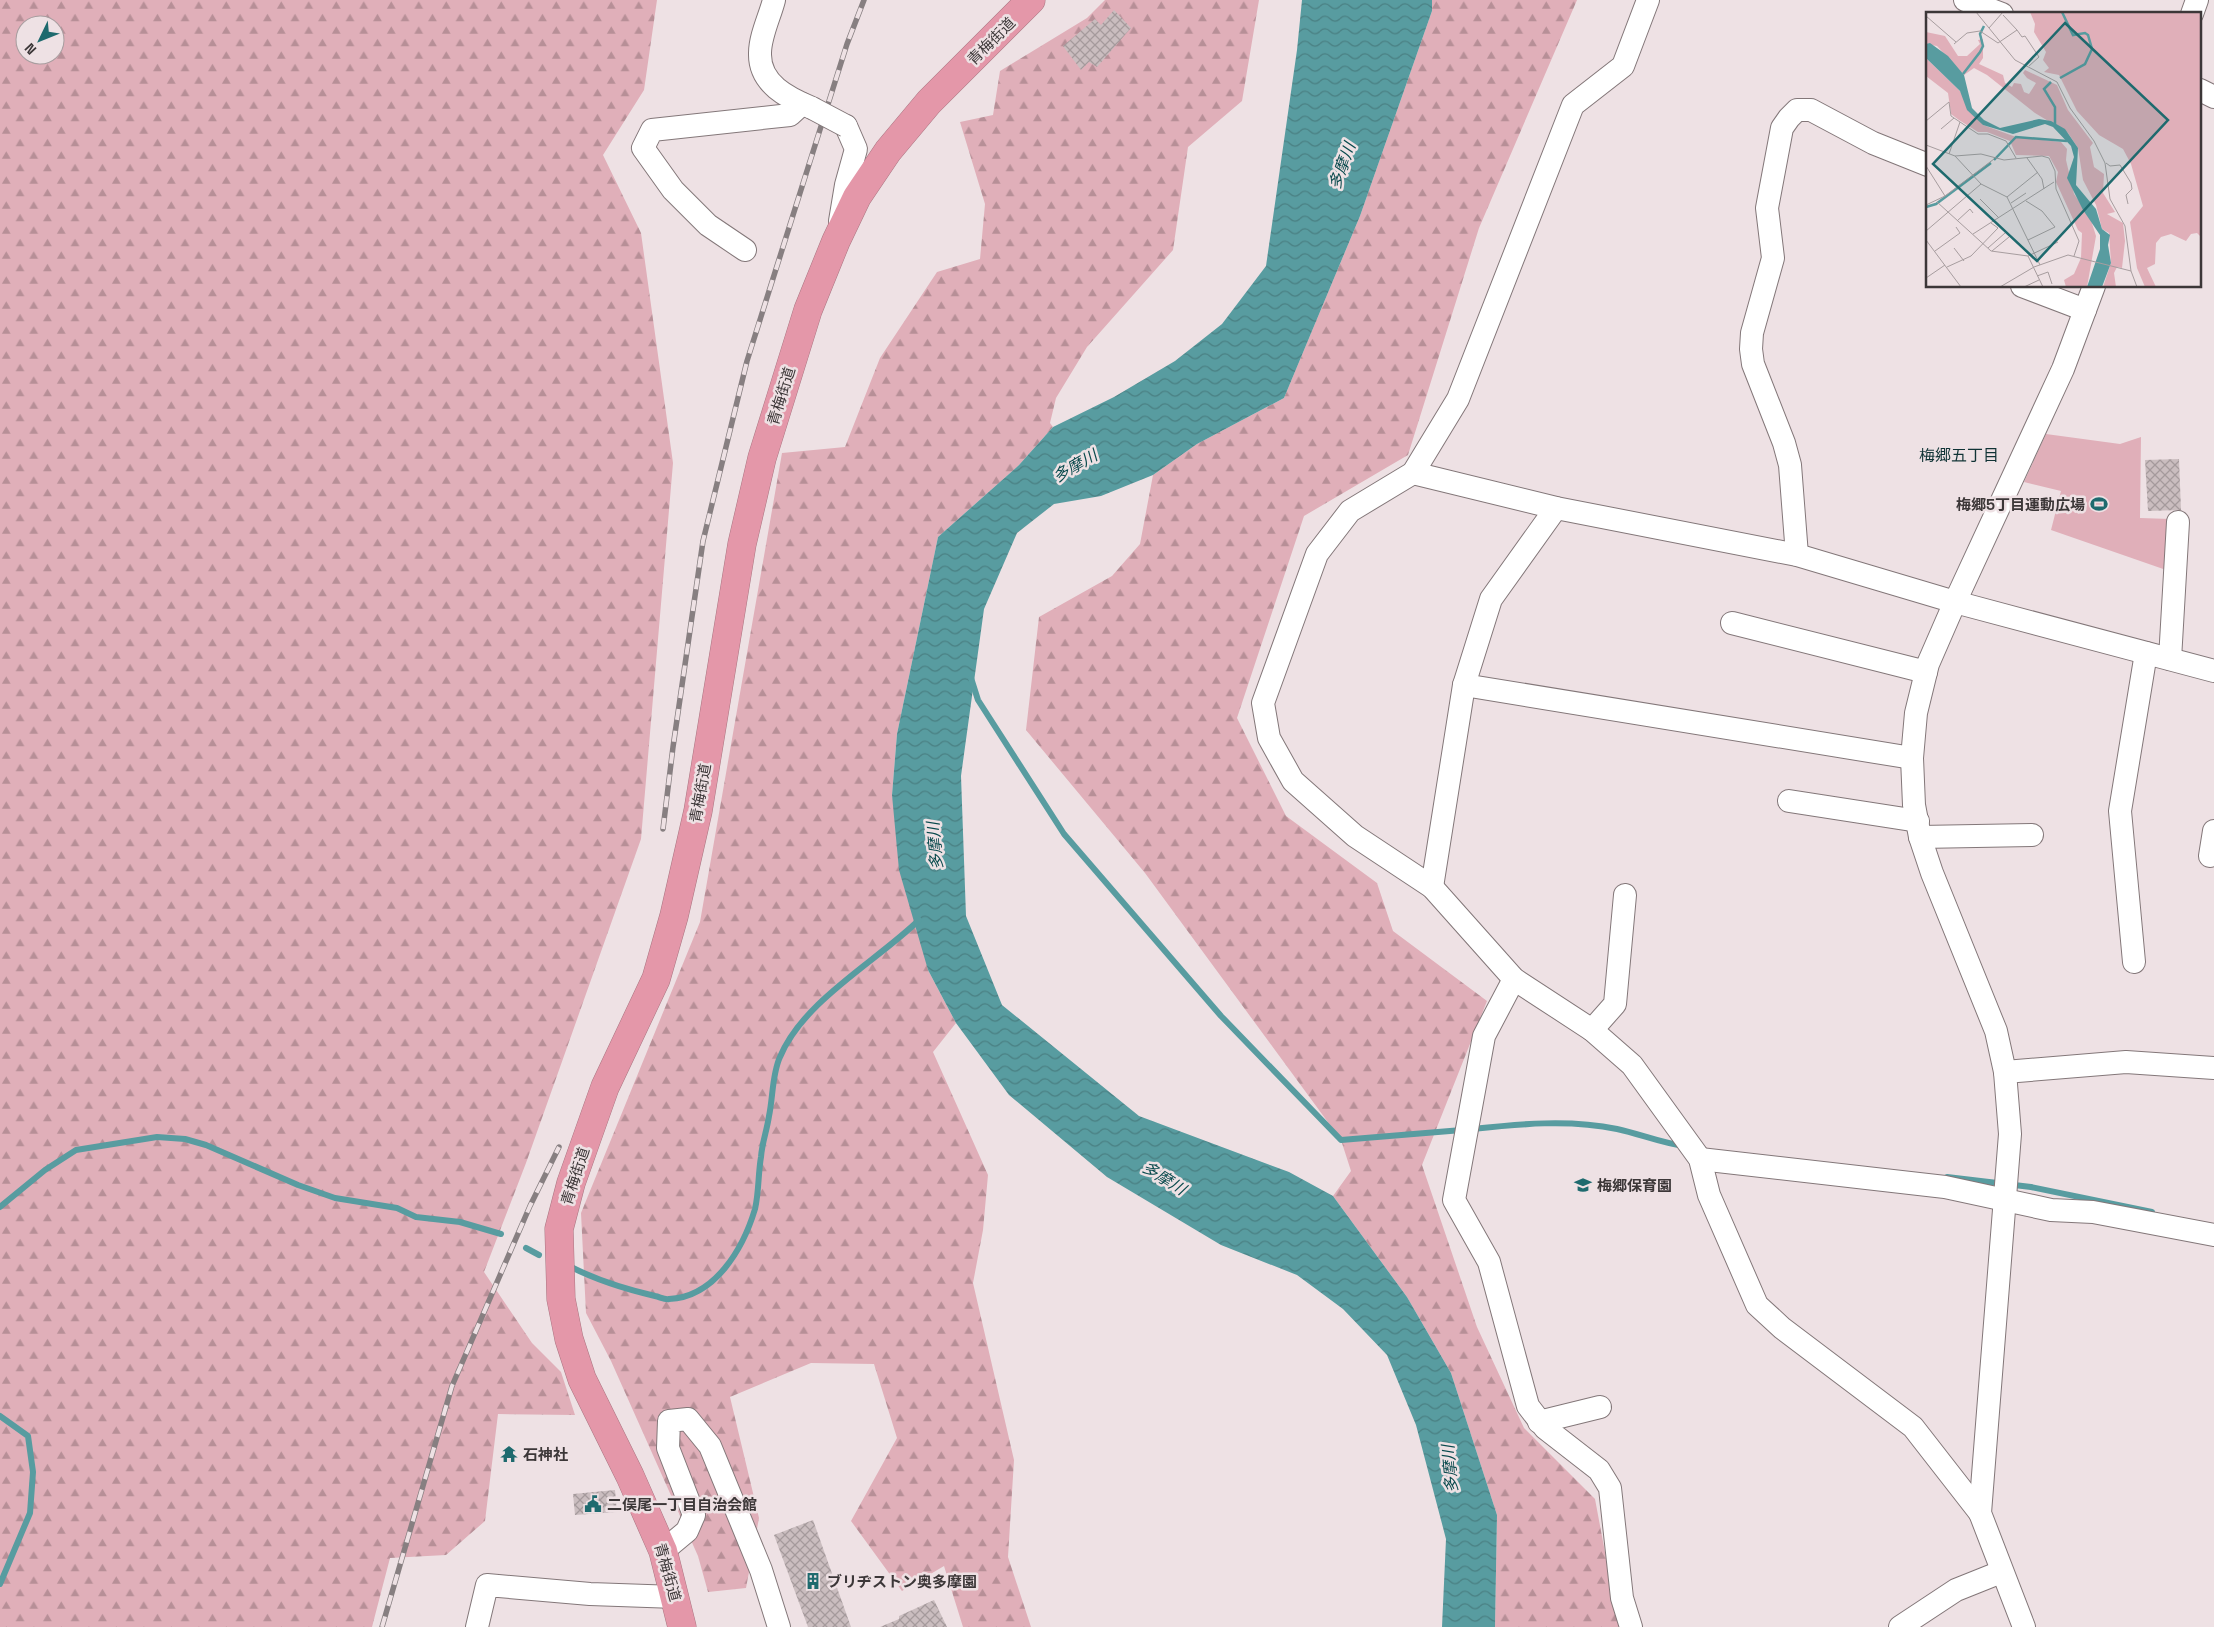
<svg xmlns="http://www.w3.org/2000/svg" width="2214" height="1627" viewBox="0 0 2214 1627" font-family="'Space Grotesk','Noto Sans JP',sans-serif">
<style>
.green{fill:#e0afb9}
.forest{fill:url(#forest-firs);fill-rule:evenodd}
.water{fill:url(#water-waves)}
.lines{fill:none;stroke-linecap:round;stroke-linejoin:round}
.stream{stroke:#589ca0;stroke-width:6}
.building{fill:url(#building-cross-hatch)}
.minor-casing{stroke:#837779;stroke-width:24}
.highway-casing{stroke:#a97581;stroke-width:29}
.minor{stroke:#fff;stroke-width:22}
.highway{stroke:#e497a9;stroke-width:28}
.rail-casing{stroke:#877f81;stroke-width:5.5}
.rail{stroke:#eee1e4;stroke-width:4;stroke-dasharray:11;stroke-linecap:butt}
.minor-bridge-casing{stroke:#837779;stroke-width:24;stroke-linecap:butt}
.minor-bridge{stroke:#fff;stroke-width:22}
.labels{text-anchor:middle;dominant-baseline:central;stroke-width:5;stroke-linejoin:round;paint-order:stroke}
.street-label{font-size:15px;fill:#3c3738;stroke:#eee1e4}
.poi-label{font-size:15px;font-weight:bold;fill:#3c3738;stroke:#eee1e4;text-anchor:start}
.water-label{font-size:16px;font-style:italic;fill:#094a4d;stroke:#eee1e4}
.neighbourhood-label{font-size:16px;fill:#103335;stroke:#eee1e4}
.inset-river{fill:none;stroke:#589ca0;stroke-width:2.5}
.inset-road{fill:none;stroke:#a79d9f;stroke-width:1}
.view{fill:#1e6a6e;fill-opacity:0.15;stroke:#1e6a6e;stroke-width:2.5}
.inset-edge{fill:none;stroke:#3c3738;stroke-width:2.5}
</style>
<defs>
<pattern id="forest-firs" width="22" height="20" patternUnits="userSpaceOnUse" patternTransform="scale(1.25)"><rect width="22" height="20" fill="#e0afb9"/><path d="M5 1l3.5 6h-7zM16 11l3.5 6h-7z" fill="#b78f97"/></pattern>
<pattern id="water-waves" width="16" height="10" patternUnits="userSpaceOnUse" patternTransform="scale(1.25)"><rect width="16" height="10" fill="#589ca0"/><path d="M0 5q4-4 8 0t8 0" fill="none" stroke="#4a8083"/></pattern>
<pattern id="building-cross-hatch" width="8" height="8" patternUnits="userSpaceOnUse" patternTransform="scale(1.25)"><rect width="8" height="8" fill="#cabdbf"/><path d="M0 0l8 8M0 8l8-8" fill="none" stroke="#a59a9c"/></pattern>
</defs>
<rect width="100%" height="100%" fill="#eee1e4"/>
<path class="green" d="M2046,434L2120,444L2141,437L2140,518L2171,519L2169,571L2051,530L2061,491L2024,482Z"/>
<g class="forest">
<path d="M0,0H657L644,90L603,155L641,233L673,463L641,839L526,1163L484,1272L532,1343L561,1372L575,1415L498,1414L485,1521L446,1555L390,1558L372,1627H0ZM25,25H55V55H25Z"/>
<path d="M1105,0H1259L1242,101L1188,147L1173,250L1087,347L1056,398L1050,423L1053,427L1019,465L938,537L897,734L892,795L928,970L956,1023L933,1052L988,1175L983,1230L973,1283L1014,1460L1008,1557L1031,1627H963L944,1566L902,1591L851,1521L897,1438L874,1364L811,1363L730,1397L759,1518L746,1588L708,1592L698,1556L611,1361L586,1313L581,1213L700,922L782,453L845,447L880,358L937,272L980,259L985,204L960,122L993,115L1000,71L1087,18Z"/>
<path d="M1432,0H1577L1479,228L1408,455L1304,516L1237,718L1286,816L1377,883L1393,931L1487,1001L1422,1165L1477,1327L1524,1428L1595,1499L1619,1627H1495L1497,1515L1451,1373L1407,1297L1333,1196L1351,1171L1341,1140L1145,873L1026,730L1039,617L1112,576L1140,544L1153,475L1197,444L1284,398L1360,216L1432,11Z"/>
</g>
<path class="water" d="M1302,0H1432V11L1360,216L1284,398L1197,444L1153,475L1101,496L1054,504L1017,533L984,609L961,776L966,916L1002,1005L1139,1116L1289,1172L1333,1196L1407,1297L1451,1373L1497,1515L1495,1627H1442L1446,1539L1416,1425L1387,1355L1343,1309L1297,1275L1221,1245L1107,1177L1009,1095L956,1023L928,970L899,870L892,795L897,734L938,537L1019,465L1053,427L1114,397L1175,361L1222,324L1266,266L1297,50Z"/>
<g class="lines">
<g class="stream">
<path d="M971,678L978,700L1064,834L1221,1016L1341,1140L1462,1130"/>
<path d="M1472,1129C1520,1124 1569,1119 1617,1129C1640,1134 1661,1143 1684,1146"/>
<path d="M1947,1177L2031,1187L2152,1212"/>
<path d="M0,1207L45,1170L76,1150L157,1137L185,1139L206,1145L298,1185L335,1198L397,1208L416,1217L460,1222L501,1234"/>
<path d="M526,1248L539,1255"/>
<path d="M569,1266C596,1280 625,1289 655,1296C660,1297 665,1300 669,1299C715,1297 743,1249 755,1209C759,1192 758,1174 761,1157C762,1143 767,1130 769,1116C773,1098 772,1074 780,1057C803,1001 877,961 919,920"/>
<path d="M0,1416L28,1436L33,1472L30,1513L0,1584"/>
</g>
</g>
<g class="building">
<path d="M1114,10L1131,28L1097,67L1089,62L1081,70L1063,46L1095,19L1101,25Z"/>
<path d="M2179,459L2181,510L2148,511L2145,460Z"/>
<path d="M615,1490L617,1512L575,1515L573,1494Z"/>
<path d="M813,1520L851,1627H808L774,1535Z"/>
<path d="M934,1600L947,1627H880L899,1619V1616Z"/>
</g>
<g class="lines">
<g class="minor-casing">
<g id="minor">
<path d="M774,0C770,16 760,36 760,53C759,84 788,98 812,108"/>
<path d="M1648,0L1623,66L1573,105L1458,399L1413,473L1350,511L1317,554L1263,703L1269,738L1293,781L1355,836L1432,887L1514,979L1592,1030L1632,1065L1700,1159L1709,1195L1757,1305L1782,1328L1913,1427L1980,1513"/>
<path d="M1965,0L2002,14"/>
<path d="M2192,14L2197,0"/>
<path d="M2200,90L2214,97"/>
<path d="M840,221L846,185L856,149L846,126"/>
<path d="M745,250L708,225L673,190L643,148L652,130L790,115L802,104"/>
<path d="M2022,286L2085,310"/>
<path d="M1413,473L1556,508L1797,555L1955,602L2214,671"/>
<path d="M1797,555L1790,465L1784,443L1753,364L1751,349L1752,333L1773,258L1767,208L1782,128L1789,118L1797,110H1811L1873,143L1928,165"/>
<path d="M1732,623L1926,672"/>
<path d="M2170,659L2178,522"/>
<path d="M1464,685L1912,758"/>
<path d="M1789,801L1918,821"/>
<path d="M1920,837L2032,835"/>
<path d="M2210,856L2214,831"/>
<path d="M1432,887L1464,685L1491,599L1556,508"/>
<path d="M2134,962L2120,811L2146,653"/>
<path d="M1514,979L1484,1036L1454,1200L1489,1262L1528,1406L1545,1428L1599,1470L1610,1488L1622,1598L1631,1627"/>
<path d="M1592,1030L1615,1004L1625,895"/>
<path d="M2005,1072L2126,1062L2214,1068"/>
<path d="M1700,1159L1945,1187L2051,1210L2093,1212L2214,1235"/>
<path d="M1539,1422L1600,1407"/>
<path d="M663,1551L687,1531L694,1515L668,1448L669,1421L688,1419L710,1446L761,1570L779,1627"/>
<path d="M477,1627L487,1585L590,1594L676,1597"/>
<path d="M1900,1627L1956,1590L2001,1572"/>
<path d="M2024,1627L1980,1513L2010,1134L2005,1072L1996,1031L1932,873L1920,837L1914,805L1912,758L1916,713L1928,664L1955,602L2063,369L2094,286"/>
</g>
</g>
<g class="highway-casing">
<path id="highway" d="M682,1627L663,1551L630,1476L582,1379L569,1339L561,1299L559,1229L571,1183L605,1087L656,979L674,916L698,811L742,544L762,458L808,310L836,241L857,197L888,151L929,102L1031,0"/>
</g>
<use href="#minor" class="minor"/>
<use href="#highway" class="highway"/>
<g class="rail-casing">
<g id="rail">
<path d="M663,829L673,747L703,541L747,361L847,44L864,0"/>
<path d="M382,1627L452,1386L530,1206L559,1147"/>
</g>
</g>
<use href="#rail" class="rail"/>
<g class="minor-bridge-casing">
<path id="minor-bridge" d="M812,108L846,126"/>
</g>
<use href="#minor-bridge" class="minor-bridge"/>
</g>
<defs>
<g id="stadium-bare" transform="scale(1.35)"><path d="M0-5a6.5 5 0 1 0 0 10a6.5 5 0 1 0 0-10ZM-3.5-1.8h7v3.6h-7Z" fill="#1e6a6e" stroke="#eee1e4" stroke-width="2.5" paint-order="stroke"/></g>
<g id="school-bare" transform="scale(1.35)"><path d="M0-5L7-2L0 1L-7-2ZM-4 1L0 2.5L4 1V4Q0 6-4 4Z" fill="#1e6a6e" stroke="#eee1e4" stroke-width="2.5" paint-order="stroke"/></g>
<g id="temple-bare" transform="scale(1.35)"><path d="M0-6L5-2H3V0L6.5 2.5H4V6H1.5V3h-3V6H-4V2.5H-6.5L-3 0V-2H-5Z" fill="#1e6a6e" stroke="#eee1e4" stroke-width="2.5" paint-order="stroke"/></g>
<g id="civic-bare" transform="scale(1.35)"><path d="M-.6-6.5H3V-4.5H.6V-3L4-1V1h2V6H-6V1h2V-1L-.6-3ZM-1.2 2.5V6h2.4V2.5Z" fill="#1e6a6e" stroke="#eee1e4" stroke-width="2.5" paint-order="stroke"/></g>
<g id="building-bare" transform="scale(1.35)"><path d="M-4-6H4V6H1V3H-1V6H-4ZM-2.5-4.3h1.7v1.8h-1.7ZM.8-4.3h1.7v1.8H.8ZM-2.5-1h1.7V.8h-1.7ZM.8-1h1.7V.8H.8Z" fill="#1e6a6e" stroke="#eee1e4" stroke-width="2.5" paint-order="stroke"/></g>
</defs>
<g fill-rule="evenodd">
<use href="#stadium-bare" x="2099" y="504"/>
<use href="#school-bare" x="1583" y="1185"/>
<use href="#temple-bare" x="509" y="1454"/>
<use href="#civic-bare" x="593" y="1504"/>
<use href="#building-bare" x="813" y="1581"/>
</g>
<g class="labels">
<g class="street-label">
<text transform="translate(991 41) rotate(-45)">青梅街道</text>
<text transform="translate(781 396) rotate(-73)">青梅街道</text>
<text transform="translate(700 793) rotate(-80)">青梅街道</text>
<text transform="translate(575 1176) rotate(-72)">青梅街道</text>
<text transform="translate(668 1572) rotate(74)">青梅街道</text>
</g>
<g class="poi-label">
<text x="2085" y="504" text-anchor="end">梅郷5丁目運動広場</text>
<text x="1597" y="1185">梅郷保育園</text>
<text x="523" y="1454">石神社</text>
<text x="607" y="1504">二俣尾一丁目自治会館</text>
<text x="827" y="1581">ブリヂストン奥多摩園</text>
</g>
<g class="water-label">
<text transform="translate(1342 166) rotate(-70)">多摩川</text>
<text transform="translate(1075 466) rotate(-30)">多摩川</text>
<text transform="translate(935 846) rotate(-95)">多摩川</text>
<text transform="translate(1164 1178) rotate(32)">多摩川</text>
<text transform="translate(1450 1469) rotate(-95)">多摩川</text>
</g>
<g class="neighbourhood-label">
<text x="1959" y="455">梅郷五丁目</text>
</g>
</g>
<g transform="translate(1926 12)">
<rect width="275" height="275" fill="#eee1e4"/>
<path d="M104,0H275V225L271,221L265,222L260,229L245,222L235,225L230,231L229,252L221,256L230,275H219L211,256L204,210L217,194L205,152L197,137L173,123L151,99L133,63L118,60L123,56L117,48L120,40L108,20L109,12ZM0,20L19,24L32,44H41L54,32L52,28L57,27V46L53,52L77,63L79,71L86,75L88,71L95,72L98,80L103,82L110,71L101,66L97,61L99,58L131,73L142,98L167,131L164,135L168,155L178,162L177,181L189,200L181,202L197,211L199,229L196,256L191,255L188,261L190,275H177L185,251L183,221L176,217L170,193L157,168L152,136L142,121L109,101L61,63L48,56L38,63L11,34L0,32ZM0,46L34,79L57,113L90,125L135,130L141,137L140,148L148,182L164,205L170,224L161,275H140L138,268L148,262L155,246L156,221L152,218L130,170L132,160L123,144L90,143L84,129L61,120H52L33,108L25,102L22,81L0,64Z" fill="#e0afb9"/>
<path d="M4,31L22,44L38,63L46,96L58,108L74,116L113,107L125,109L139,117L152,136L150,173L170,197L176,217L184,223L182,233L185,251L176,275H161L174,237V223L157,198L141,166L148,145L145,134L127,115L119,112L87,122L57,113L41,98L34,79L0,46V32Z" fill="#589ca0"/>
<path class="inset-river" d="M37,62L54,40L57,34L54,22L58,14M134,66L159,52L166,37L162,23L159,21L147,23L136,0M125,70L118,77L129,95V112M68,148L90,125L141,129M0,195L10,192L65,151"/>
<path class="inset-road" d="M50,0L89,48L131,70L144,96L168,129L179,151L184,187L199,214L205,259L211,275M77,3L91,18M0,4L30,30M63,16L77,0M28,32L41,21L54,19L72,31L91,18L96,25L99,24L113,45L103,54M0,109L23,90L25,104L52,122H62L80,129L90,146M15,117L28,106M0,133L29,144L55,172L81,185L114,253M23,142L34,110M29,144L55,142L78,148L116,144L123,146L129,159L130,177L153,229L148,244M101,146L116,167L118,177M180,151L184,154L194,153L205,171L206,177L200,183L202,192M0,154L19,184M81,185L112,160M54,187L73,206M100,189L116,199L129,215L102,228M11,190L65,239L102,244L132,230M85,191L100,181M0,193L19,184L68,147M31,209L44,197L47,201M0,219L55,172M47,222L128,170M0,228L35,275M28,236L38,249M62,236L79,221M9,239L34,221L30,215M66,239L83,225M102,244L117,275M21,255L45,244L72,216L65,211M111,264L122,260L126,272M0,266L19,253M74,275L108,255L142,243L205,259M98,275L113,268"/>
<path class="view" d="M139,11L242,108L111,249L7,152Z"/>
<rect width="275" height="275" class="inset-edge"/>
</g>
<g transform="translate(40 40) rotate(227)"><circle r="24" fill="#eee1e4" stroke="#a79d9f"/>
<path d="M0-4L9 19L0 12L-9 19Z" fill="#1e6a6e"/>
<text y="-8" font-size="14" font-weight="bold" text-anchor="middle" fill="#3c3738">N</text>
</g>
</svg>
